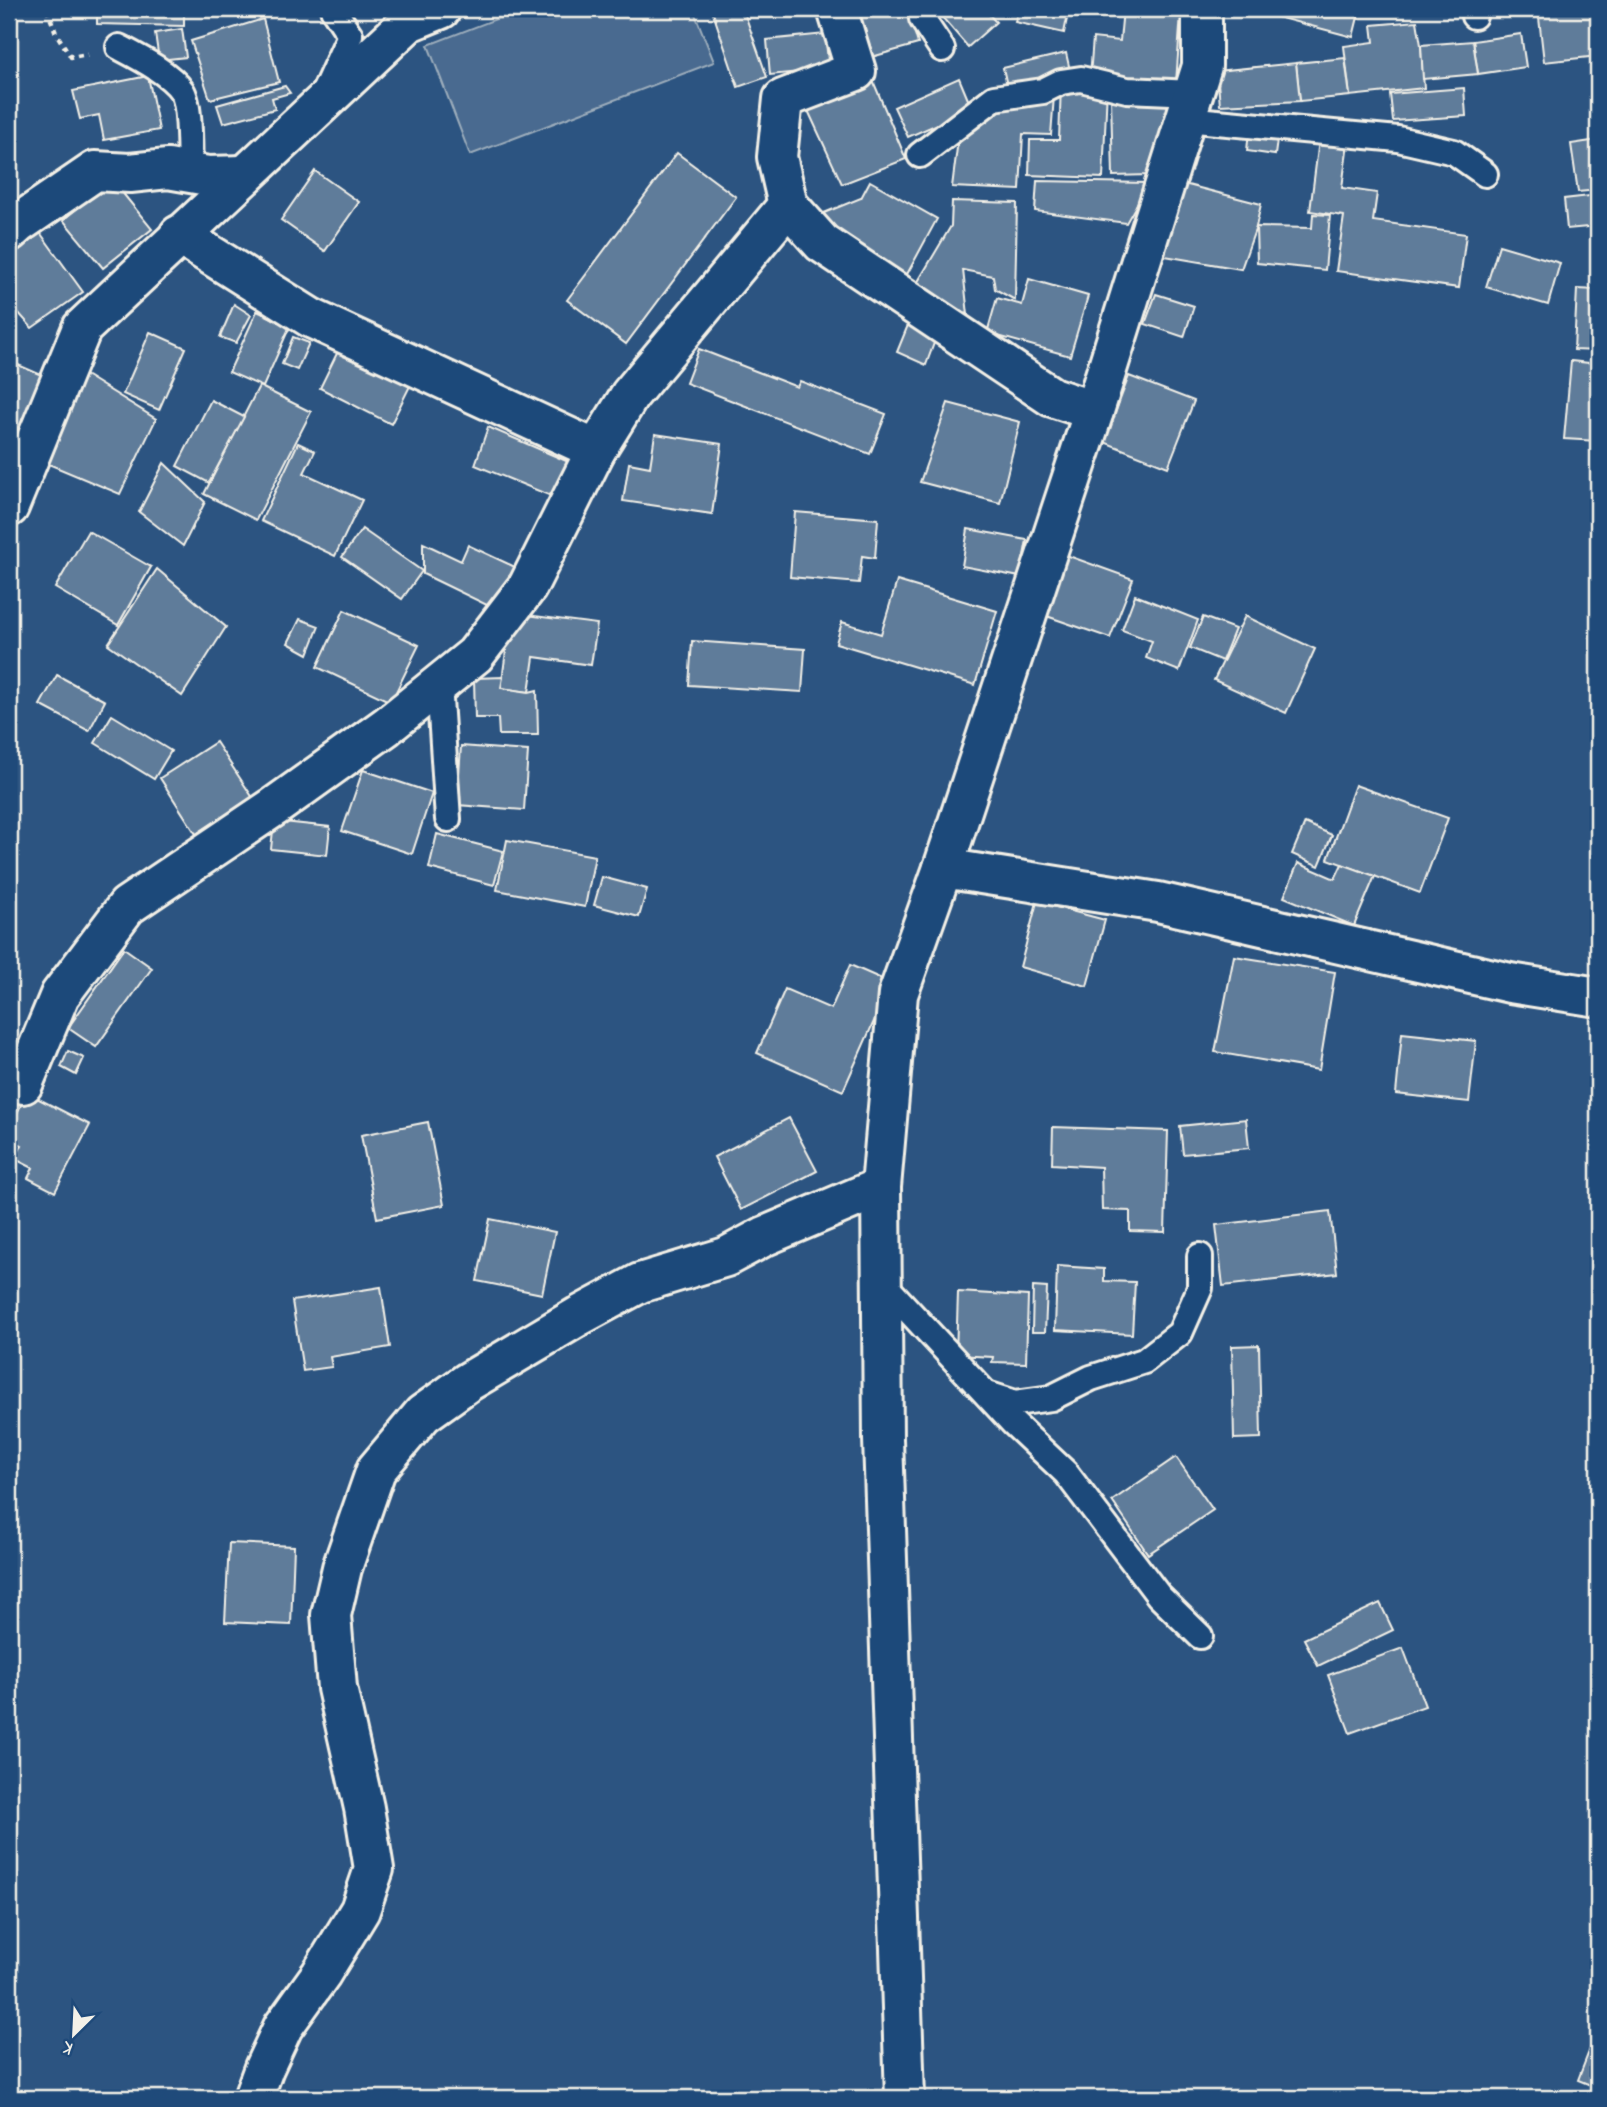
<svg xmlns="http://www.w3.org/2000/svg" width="1607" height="2107" viewBox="0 0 1607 2107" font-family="'Indie Flower',sans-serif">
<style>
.green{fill:#496b90;stroke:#9eaebc;stroke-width:2}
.building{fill:#5e7b9a;stroke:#f4f1e8;stroke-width:2}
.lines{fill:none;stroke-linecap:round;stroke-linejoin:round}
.lane-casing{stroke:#f4f1e8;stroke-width:30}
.street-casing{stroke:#f4f1e8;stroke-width:44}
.path{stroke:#f4f1e8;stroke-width:4.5;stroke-dasharray:5 5;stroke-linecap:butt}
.lane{stroke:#1f4a7a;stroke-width:24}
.street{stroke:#1f4a7a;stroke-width:38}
</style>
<rect width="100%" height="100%" fill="#2c5481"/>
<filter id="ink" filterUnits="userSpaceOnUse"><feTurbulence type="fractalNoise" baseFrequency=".0143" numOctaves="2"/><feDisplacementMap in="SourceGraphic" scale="14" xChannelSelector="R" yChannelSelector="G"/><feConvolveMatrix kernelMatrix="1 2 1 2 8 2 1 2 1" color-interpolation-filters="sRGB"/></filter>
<g filter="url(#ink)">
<path class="green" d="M522,9H693L714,62L470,155L428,45Z"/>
<g class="building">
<path d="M97,9H184V26L97,24Z"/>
<path d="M716,9H743L767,77L738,87L712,10Z"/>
<path d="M855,9H908L918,44L868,58Z"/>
<path d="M935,9H984L996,22L968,47Z"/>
<path d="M1018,9H1069L1064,33L1015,22Z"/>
<path d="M1123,9L1181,13L1176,83L1090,76L1093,38L1120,41Z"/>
<path d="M1247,9H1360L1353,37Z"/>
<path d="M1538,9H1598V56L1544,62Z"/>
<path d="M263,19L279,82L210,99L191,41Z"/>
<path d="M1417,21L1421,45L1424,88L1350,96L1344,46L1374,42L1372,25Z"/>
<path d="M182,29L186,57L159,60L155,33Z"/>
<path d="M825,34L829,69L770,75L767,40Z"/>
<path d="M1521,34L1526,67L1478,74L1473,41Z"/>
<path d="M1473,41L1478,74L1423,79L1421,45Z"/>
<path d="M1066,53L1071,75L1008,90L1003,68Z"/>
<path d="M1345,58L1350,96L1300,101L1296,63Z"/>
<path d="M1296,63L1300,101L1220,105L1217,71Z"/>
<path d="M148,76L159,130L104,140L99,115L80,119L73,91Z"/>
<path d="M871,76L906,159L842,184L805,104Z"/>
<path d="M959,78L972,109L908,137L894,107Z"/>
<path d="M1061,85L1107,87L1103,178L1029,175L1030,140H1059Z"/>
<path d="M285,86L290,93L272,98L275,109L223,123L217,105Z"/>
<path d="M1464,88L1466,116L1393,121L1390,94Z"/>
<path d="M1054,96L1051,135L1023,134L1020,190L952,187L959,132L1003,105Z"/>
<path d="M1169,97L1171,124L1150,175L1113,176L1111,98Z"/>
<path d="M1249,130L1278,133L1275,155L1247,151Z"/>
<path d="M1320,132L1349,135L1342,188L1377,193L1373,221L1466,234L1459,288L1336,271L1344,216L1310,211Z"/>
<path d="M1598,140V190L1578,192L1571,144Z"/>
<path d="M677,153L736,197L626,344L567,300Z"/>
<path d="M315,171L359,202L325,251L281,220Z"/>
<path d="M112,180L152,229L103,268L63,220Z"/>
<path d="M870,181L937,219L905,278L814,217L861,198Z"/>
<path d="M1037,181L1149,183L1126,223L1035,211Z"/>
<path d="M1180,183L1261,204L1256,227L1241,269L1159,255Z"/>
<path d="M1598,195V226L1567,229L1564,199Z"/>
<path d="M952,201L1017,203L1015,300L995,289L993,276L963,270L968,315L916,285L951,226Z"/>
<path d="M1313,214L1330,215L1325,270L1257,263L1256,227L1312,228Z"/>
<path d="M36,227L83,292L32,328L9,302V249Z"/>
<path d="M1499,245L1560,263L1548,305L1486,287Z"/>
<path d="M1029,279L1088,296L1070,356L987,333L997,298L1022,305Z"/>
<path d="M1577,289L1598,290V351L1574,350Z"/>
<path d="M1156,294L1194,306L1184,337L1145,324Z"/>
<path d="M234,304L251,315L236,343L220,337Z"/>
<path d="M257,311L290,326L263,387L229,372Z"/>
<path d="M910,320L938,332L926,365L897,352Z"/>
<path d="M150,332L186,348L159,410L123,394Z"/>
<path d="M293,337L309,343L297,370L282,364Z"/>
<path d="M342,343L414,378L391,424L320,388Z"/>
<path d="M699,349L797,387L800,381L886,414L870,454L686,383Z"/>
<path d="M9,361L46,377L9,468Z"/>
<path d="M1571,361L1598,364V441L1564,439Z"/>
<path d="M82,373L156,419L120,494L46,463Z"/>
<path d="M1129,376L1194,401L1168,467L1104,442Z"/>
<path d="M259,386L311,412L256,520L204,494Z"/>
<path d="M211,400L244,417L209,483L177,466Z"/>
<path d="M948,403L1020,422L1000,503L920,482Z"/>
<path d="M488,427L571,463L556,498L475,465Z"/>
<path d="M655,434L722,444L712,514L623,501L629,463L650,467Z"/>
<path d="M298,443L315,451L304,473L362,500L335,556L261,521Z"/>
<path d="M164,463L205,502L183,546L139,512Z"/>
<path d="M795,512L878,519L875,558L862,556L859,583L790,577Z"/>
<path d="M362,529L422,571L402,599L342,557Z"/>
<path d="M968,529L1027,540L1020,577L962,566Z"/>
<path d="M88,531L151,567L118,625L55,588Z"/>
<path d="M423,543L461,561L468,545L515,567L495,609L423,574Z"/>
<path d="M1052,550L1133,579L1110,638L1035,612Z"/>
<path d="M157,569L226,627L182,696L108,644Z"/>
<path d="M897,581L997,611L975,685L836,643L842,622L881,634Z"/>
<path d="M1135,595L1198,620L1179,671L1146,658L1152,641L1122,630Z"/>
<path d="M344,610L419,645L391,702L317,667Z"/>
<path d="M511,613L597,624L591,665L534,657L529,692L501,688Z"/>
<path d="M1245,616L1315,649L1286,713L1214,680Z"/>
<path d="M1203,617L1235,629L1222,661L1190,648Z"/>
<path d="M300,619L319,626L308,654L288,643Z"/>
<path d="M692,641L805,649L802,692L689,685Z"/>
<path d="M57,675L105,701L89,731L40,705Z"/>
<path d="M503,677L501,688L529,692L537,690L538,735H499L498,718H475L474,678Z"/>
<path d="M112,715L171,751L154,779L95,743Z"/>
<path d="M216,742L253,798L196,834L160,778Z"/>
<path d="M461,746L528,751L524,810L457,805Z"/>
<path d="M363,770L432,793L412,854L342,831Z"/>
<path d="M1355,785L1448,818L1420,893L1328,859Z"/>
<path d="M274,821L330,827L327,855L271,849Z"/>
<path d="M1305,823L1332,835L1319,866L1292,854Z"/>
<path d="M437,834L503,851L494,885L429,868Z"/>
<path d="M507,840L595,856L585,907L497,890Z"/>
<path d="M1298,863L1335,879L1342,864L1375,876L1354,926L1284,897Z"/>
<path d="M602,877L647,889L639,917L594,905Z"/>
<path d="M1037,902L1105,920L1087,986L1020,967Z"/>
<path d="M124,948L152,968L96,1047L68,1028Z"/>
<path d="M1234,956L1335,972L1319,1070L1215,1052Z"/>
<path d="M850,965L891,983L843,1091L757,1053L785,989L831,1009Z"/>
<path d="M1402,1033L1476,1041L1469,1102L1396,1094Z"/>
<path d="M68,1051L84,1058L76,1075L61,1067Z"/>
<path d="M27,1093L90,1125L55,1192L28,1178L33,1168L15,1159L22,1145L9,1139V1129Z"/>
<path d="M789,1118L817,1171L741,1210L714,1157Z"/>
<path d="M1246,1119L1249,1148L1183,1154L1180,1126Z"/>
<path d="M428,1122L444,1205L377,1218L361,1135Z"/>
<path d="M1053,1127L1168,1131L1165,1232L1130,1231V1211L1102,1210L1101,1167L1052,1164Z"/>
<path d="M1330,1211L1337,1273L1223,1286L1216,1225Z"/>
<path d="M490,1219L555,1232L542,1294L477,1281Z"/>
<path d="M1057,1266L1104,1269V1281L1135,1282L1132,1334L1055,1330Z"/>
<path d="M381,1287L390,1347L330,1357L332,1367L303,1371L292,1301Z"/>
<path d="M1033,1287L1047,1288L1045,1332H1032Z"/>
<path d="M958,1292L1028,1296L1026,1363L992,1362L993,1357L956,1355Z"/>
<path d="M1259,1345L1261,1438L1234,1439L1232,1346Z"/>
<path d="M1176,1457L1213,1510L1148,1554L1112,1501Z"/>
<path d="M229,1543L294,1546L291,1625L225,1622Z"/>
<path d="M1380,1603L1393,1630L1318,1666L1304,1639Z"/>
<path d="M1403,1648L1425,1706L1350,1733L1328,1675Z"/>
<path d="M1598,2028V2088L1578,2080Z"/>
</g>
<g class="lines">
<g class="lane-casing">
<g id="lane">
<path d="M921,9L922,19L942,49"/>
<path d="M1474,16V9"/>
<path d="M119,47C138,57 170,73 182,91C191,105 189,155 190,173"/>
<path d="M324,92L350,35L333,9"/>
<path d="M1185,119L1398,139L1454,152L1485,174"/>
<path d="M920,155L994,98L1043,91L1061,82L1081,79L1127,90L1193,93"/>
<path d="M439,684L448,819"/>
<path d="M882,1282L1013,1423L1066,1473L1159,1596L1200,1636"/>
<path d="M987,1394L1015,1403L1051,1398L1091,1378L1144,1361L1180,1333L1200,1288V1256"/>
</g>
</g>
<g class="street-casing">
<g id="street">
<path d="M837,9L856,71L783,99L777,157L788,205L822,243L1052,397L1094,411"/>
<path d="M9,232L19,223L95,171L130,173L168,169L208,176L244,175"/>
<path d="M179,235L311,318L596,450"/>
<path d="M9,507L82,328L409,22L441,9"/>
<path d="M943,868L1158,902L1510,983L1598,997"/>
<path d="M23,1084L60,995L127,906L274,807L387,726L475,655L528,586L596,450L630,395L788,205"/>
<path d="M253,2098L264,2068L283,2027L321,1974L360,1910L374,1869L364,1808L337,1688L331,1615L342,1568L376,1470L423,1414L468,1382L579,1316L640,1283L726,1257L765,1236L881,1187"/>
<path d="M905,2098L883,1439L881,1187L898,994L943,868L1094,411L1202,66V9"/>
</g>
</g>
<path class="path" d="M47,9L56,33L71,57L88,54"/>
<use href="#lane" class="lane"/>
<use href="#street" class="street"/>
</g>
</g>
<rect width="1607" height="2107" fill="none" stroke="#1f4a7a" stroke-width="35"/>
<rect x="18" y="18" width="1572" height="2072" fill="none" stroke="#f4f1e8" stroke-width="2.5" filter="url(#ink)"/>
<g transform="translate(74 2034) rotate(204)" stroke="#1f4a7a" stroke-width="5" paint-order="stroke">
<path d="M0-5L12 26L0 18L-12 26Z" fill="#f4f1e8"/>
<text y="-10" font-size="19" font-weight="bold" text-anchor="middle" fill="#f4f1e8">K</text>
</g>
</svg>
